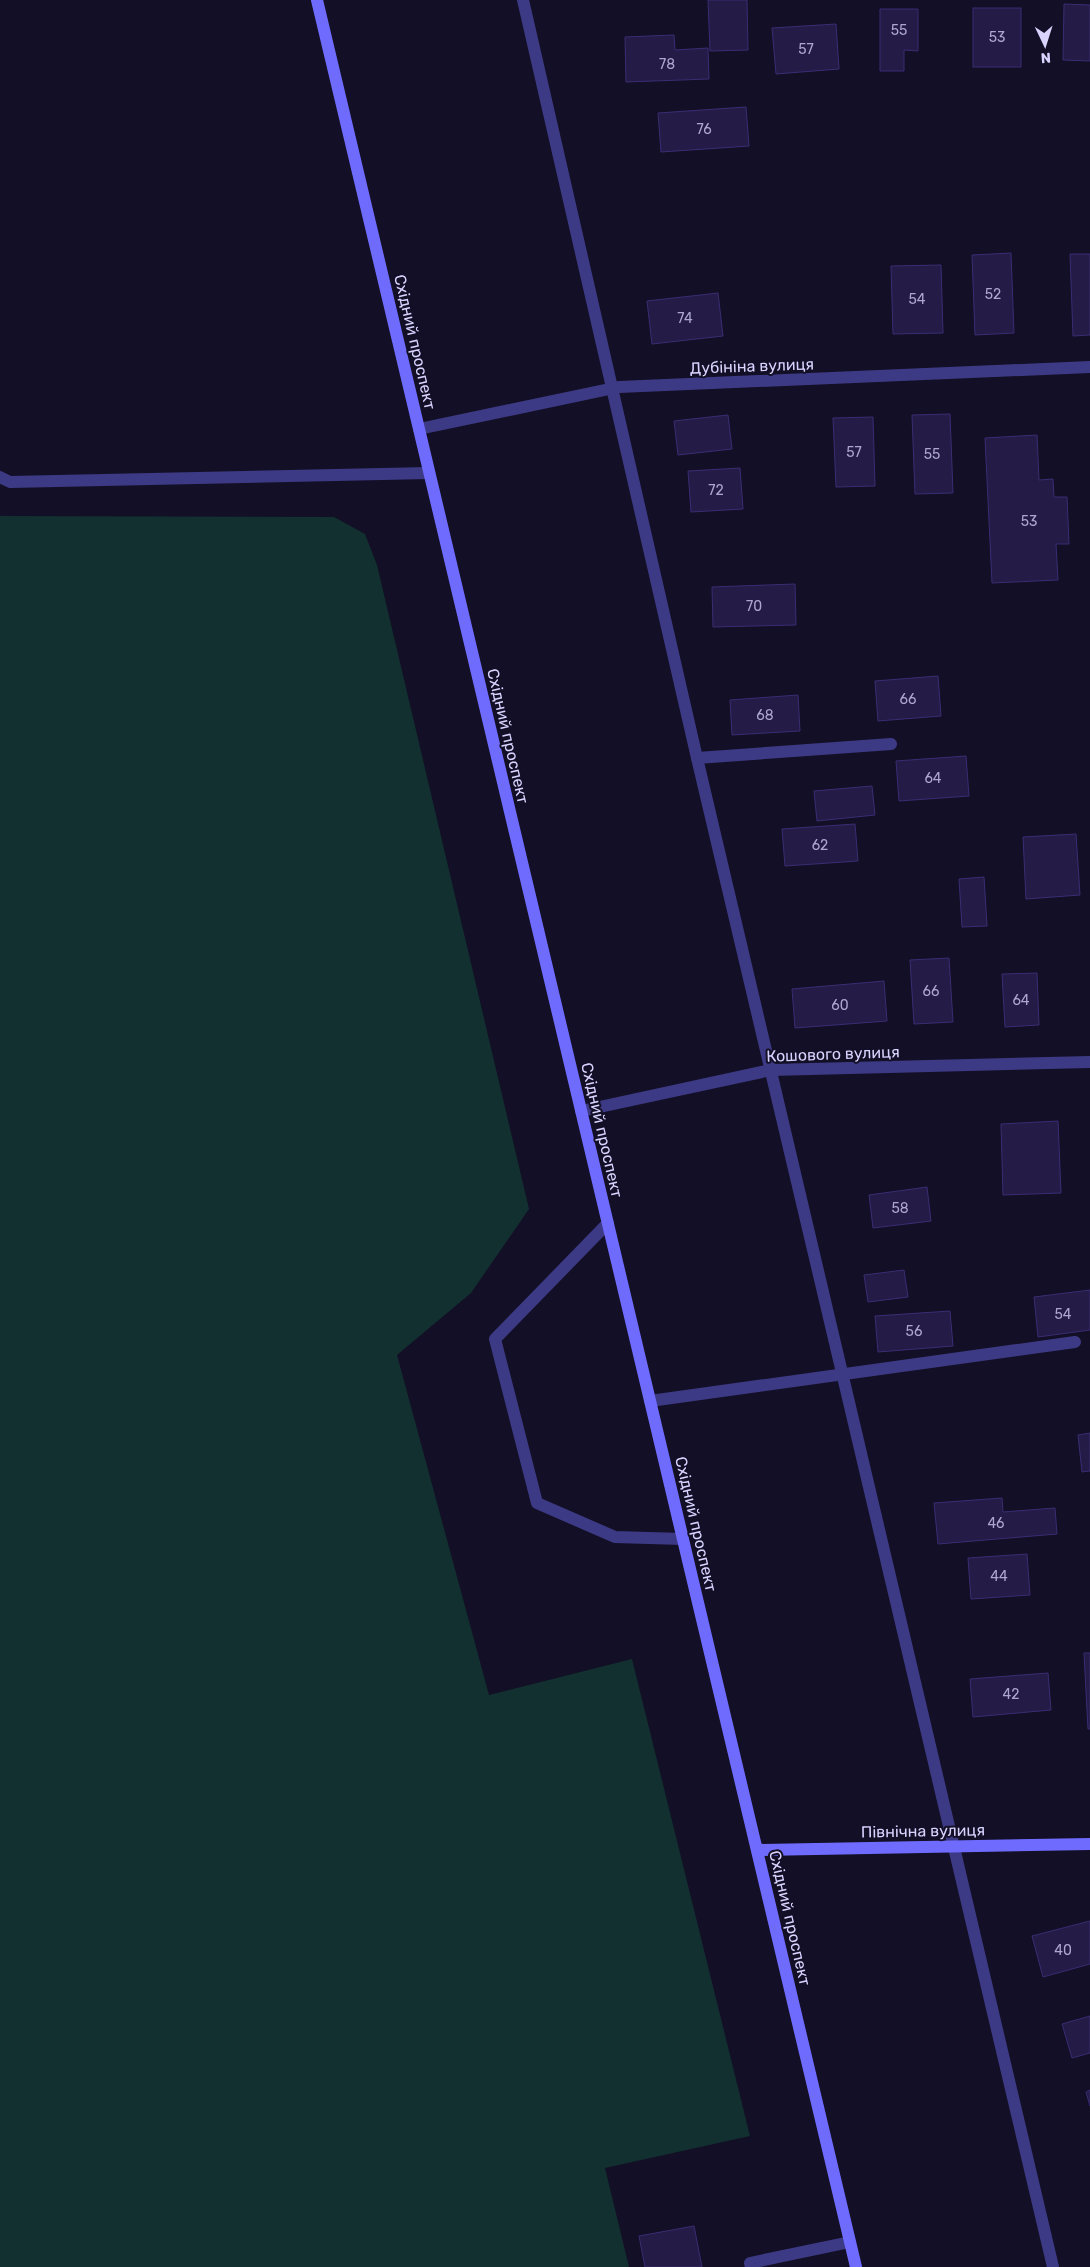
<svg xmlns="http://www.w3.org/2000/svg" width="1090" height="2267" viewBox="0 0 1090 2267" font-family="Rubik,sans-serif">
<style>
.green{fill:#12302f}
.building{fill:#241b47;stroke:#3b2d73}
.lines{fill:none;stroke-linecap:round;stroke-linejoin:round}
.lane{stroke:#3d3a85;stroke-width:12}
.street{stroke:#3d3a85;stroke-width:12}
.secondary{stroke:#6f6bff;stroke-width:12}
.labels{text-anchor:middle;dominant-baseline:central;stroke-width:4;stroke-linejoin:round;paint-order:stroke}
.number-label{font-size:14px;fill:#aca6d1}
.street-label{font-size:16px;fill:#d9d4ff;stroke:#130f26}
</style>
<rect width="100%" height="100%" fill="#130f26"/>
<path class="green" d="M0,516L334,517L365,534L377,565L529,1209L471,1293L397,1355L489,1695L632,1659L750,2136L605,2168L629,2267H0Z"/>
<g class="building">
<path d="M708,0H747L748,50L710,51Z"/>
<path d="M1064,4L1090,5V61L1063,60Z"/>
<rect x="973" y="8" width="48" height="59"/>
<path d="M880,9H918V51L904,50V71H880Z"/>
<path d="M836,24L839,69L776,74L772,28Z"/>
<path d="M674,35L675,50L708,48L709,79L626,82L625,37Z"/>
<path d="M746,107L749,146L661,152L658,113Z"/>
<path d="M1011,253L1014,333L975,335L972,255Z"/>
<path d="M1070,254H1090V335L1073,336Z"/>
<path d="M941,265L943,333L893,334L891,266Z"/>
<path d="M718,293L723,336L652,344L647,301Z"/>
<path d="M950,414L953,493L915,494L912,415Z"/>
<path d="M728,415L732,449L678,455L674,421Z"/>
<path d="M873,417L875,486L836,487L833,418Z"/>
<path d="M1037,435L1039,480L1053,479L1054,497H1067L1069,544H1056L1058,580L992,583L985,438Z"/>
<path d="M740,468L743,509L691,512L688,471Z"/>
<path d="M795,584L796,625L713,627L712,587Z"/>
<path d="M938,676L941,716L878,721L875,681Z"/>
<path d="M798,695L800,731L732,735L730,700Z"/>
<path d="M966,756L969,796L899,801L896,761Z"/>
<path d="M872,786L875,815L817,821L814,791Z"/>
<path d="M855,824L858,861L785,866L782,829Z"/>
<path d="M1076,834L1080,895L1026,899L1023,837Z"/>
<path d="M984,877L987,926L962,927L959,879Z"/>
<path d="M949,958L953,1022L914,1024L910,960Z"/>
<path d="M1037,973L1039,1025L1005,1027L1002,974Z"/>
<path d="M884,981L887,1021L795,1028L792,989Z"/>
<path d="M1058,1121L1061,1193L1003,1195L1001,1124Z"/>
<path d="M927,1187L931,1221L873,1228L869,1195Z"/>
<path d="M904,1270L908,1297L868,1302L864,1275Z"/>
<path d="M1090,1290V1330L1038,1337L1034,1297Z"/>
<path d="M950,1311L953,1346L878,1352L875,1316Z"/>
<path d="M1090,1433V1471L1082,1472L1078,1435Z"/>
<path d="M1002,1498L1003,1512L1055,1508L1057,1534L938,1544L934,1503Z"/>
<path d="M1027,1554L1030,1595L971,1599L968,1558Z"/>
<path d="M1084,1653H1090V1729H1088Z"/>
<path d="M1048,1673L1051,1710L973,1717L970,1679Z"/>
<path d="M1090,1921V1964L1043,1977L1032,1936Z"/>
<path d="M1090,2016V2053L1072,2058L1062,2024Z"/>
<path d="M1090,2090V2106L1086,2092Z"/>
<path d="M694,2226L702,2267H645L639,2236Z"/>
</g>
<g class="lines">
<g class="lane">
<path d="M523,0L697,758L1053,2267"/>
<path d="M0,477L10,482L429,473"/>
<path d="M697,758L891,744"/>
<path d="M608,1223L495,1339L537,1503L615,1537L683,1539"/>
<path d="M650,1401L1075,1342"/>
<path d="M751,2267L750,2263L850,2242"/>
</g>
<g class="street">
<path d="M419,429L619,387L1090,367"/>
<path d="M581,1111L771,1070L1090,1062"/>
</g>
<g class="secondary">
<path d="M317,0L856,2267"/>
<path d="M757,1850L1090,1844"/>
</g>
</g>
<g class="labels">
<g class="number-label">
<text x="899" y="30">55</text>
<text x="997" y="37">53</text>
<text x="806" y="49">57</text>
<text x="667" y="64">78</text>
<text x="704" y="129">76</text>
<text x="993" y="294">52</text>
<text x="917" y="299">54</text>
<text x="685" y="318">74</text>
<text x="854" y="452">57</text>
<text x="932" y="454">55</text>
<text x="716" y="490">72</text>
<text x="1029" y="521">53</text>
<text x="754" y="606">70</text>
<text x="908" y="699">66</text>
<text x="765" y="715">68</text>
<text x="933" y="778">64</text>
<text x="820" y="845">62</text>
<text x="931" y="991">66</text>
<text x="1021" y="1000">64</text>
<text x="840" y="1005">60</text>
<text x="900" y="1208">58</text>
<text x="1063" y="1314">54</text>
<text x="914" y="1331">56</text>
<text x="996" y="1523">46</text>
<text x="999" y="1576">44</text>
<text x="1011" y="1694">42</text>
<text x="1063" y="1950">40</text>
</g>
<g class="street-label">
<text transform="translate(415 342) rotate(77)">Східний проспект</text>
<text transform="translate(752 366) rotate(-2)">Дубініна вулиця</text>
<text transform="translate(508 736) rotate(77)">Східний проспект</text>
<text transform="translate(833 1054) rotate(-2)">Кошового вулиця</text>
<text transform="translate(602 1130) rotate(77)">Східний проспект</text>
<text transform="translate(696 1524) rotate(77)">Східний проспект</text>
<text transform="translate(923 1831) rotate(-1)">Північна вулиця</text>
<text transform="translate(790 1918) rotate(77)">Східний проспект</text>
</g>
</g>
<g transform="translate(1045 45) rotate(176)" stroke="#130f26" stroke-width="4" paint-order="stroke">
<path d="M0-4L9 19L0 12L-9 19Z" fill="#d9d4ff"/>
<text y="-8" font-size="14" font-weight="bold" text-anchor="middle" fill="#d9d4ff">N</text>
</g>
</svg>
